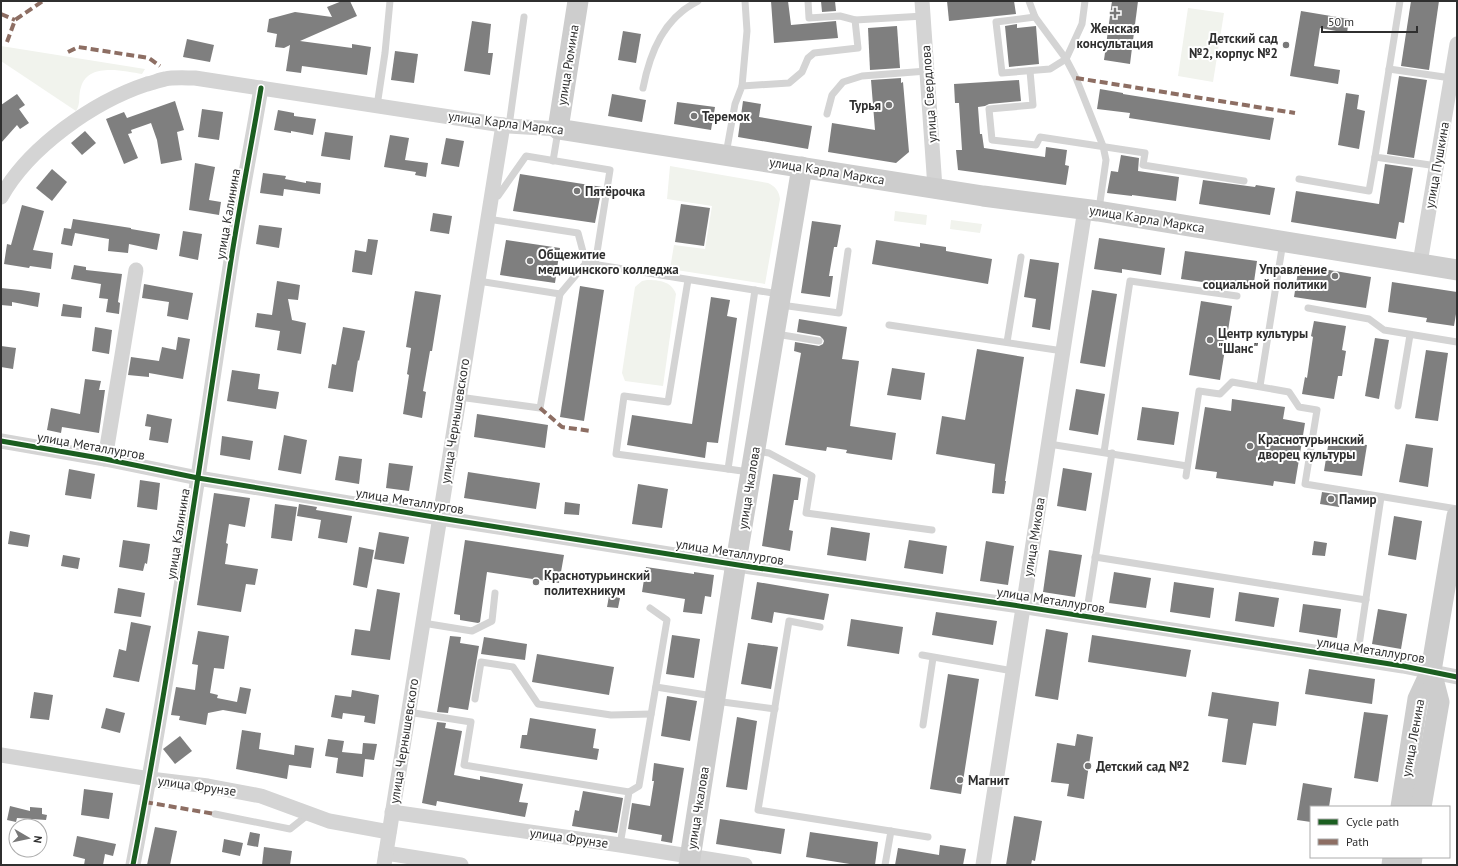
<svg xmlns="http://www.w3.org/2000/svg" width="1458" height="866" viewBox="0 0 1458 866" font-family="'PT Sans',sans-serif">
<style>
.green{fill:#f1f3ed}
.building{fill:#7f7f7f}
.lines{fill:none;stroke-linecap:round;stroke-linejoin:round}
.lane{stroke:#d4d4d4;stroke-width:7}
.street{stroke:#d4d4d4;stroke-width:15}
.secondary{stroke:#cdcdcd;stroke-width:21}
.quiet{stroke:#8d6e63;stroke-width:4;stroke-dasharray:8 4;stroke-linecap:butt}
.cycleway-casing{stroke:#fff;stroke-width:8}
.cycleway{stroke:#1b5e20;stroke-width:5}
.poi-dot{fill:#787878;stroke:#fff;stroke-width:1.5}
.labels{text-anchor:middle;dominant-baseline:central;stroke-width:4;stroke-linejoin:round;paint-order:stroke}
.poi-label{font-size:13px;font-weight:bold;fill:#2f2f2f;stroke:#fff;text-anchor:start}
.street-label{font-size:13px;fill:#2f2f2f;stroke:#fff}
</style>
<rect width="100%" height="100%" fill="#fff"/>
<g class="green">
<path d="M1188,8L1224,13L1213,82L1178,76Z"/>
<path d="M1,46L145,69L142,74C124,71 88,62 81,87C78,95 81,104 76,111L1,61Z"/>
<path d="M670,166L768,183C775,186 779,191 780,199L765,284L670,269L674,245L705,249L712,206L667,199Z"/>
<path d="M895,211L927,215L926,225L894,221Z"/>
<path d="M951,220L982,224L980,233L950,229Z"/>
<path d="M647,280C659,280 671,281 676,294L663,386L625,381L622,373L635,287L642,281Z"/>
</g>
<g class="building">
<path d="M342,1H350L357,16L300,41L352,48V44L371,47L367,75L302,66L301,73L286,71L290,45L284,48L275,47L277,34L267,32L269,19L295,12L332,17L327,7Z"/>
<path d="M771,1H788L791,25L836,21L838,38L774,43Z"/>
<path d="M821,1H835L836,11L822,12Z"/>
<path d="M947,1H1014L1016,14L949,21Z"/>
<path d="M1112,1H1138L1130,64L1104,60Z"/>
<path d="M1411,1H1439L1429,70L1401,66Z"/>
<path d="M1301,11L1349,19L1347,33L1320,28L1314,66L1340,70L1338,84L1290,76Z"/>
<path d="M472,21L491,24L488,53H493L490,75L464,71Z"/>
<path d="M1017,24V28L1036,26L1039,64L1009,67L1005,26Z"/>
<path d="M897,26L900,68L870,70L868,28Z"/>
<path d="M623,31L641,34L636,63L618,60Z"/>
<path d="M187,39L214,45L210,62L183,57Z"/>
<path d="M395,51L418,54L414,83L391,80Z"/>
<path d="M1399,76L1427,80L1414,158L1387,154Z"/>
<path d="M901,78V83L903,82L909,152L896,163L828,152L832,123L875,130L871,80Z"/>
<path d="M1019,80L1021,101L989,104L985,106L978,107L980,134H982L984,148L1045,157L1046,147L1067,150L1065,165L1069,166L1066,185L958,170L956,150H962L959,103H955L954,84Z"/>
<path d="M1100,89L1123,93V94L1274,118L1270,140L1129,118L1130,113L1097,109Z"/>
<path d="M1346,93L1359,95L1357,109L1365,111L1359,149L1338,145Z"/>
<path d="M17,94L25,105L19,109L29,123L20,129L17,125L1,143V105Z"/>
<path d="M612,94L646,100L642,122L608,116Z"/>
<path d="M175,101L184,130L177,132L182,160L161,164L157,140L151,123L131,130L132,133L128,134L138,158L124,164L106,119L124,112L127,118Z"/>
<path d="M743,101L761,104L759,117L812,126L808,149L738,137Z"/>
<path d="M677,102L715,107L711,130L674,124Z"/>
<path d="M202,109L223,112L219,140L198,137Z"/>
<path d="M278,110L294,113V116L316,119L313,135L291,131V133L274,130Z"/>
<path d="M85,131L96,143L82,155L71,143Z"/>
<path d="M325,132L353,136L350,160L321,156Z"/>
<path d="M390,135L409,138L405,160L428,163L426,177L415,175L416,172L384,167Z"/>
<path d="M446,138L464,141L459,167L441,164Z"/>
<path d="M1121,155L1139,158L1138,171L1179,177L1176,201L1132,195V196L1107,193L1111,171L1118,172Z"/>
<path d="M195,163L215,167L209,200L221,202L219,215L189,210Z"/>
<path d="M1385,164L1413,168L1404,223L1399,222L1396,239L1291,222L1296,191L1379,204Z"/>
<path d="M52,169L67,182L52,201L36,188Z"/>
<path d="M263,173L286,176L285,179L306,183V181L321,183L320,194L284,189L283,196L260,193Z"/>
<path d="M520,174L602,187L595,223L513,211Z"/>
<path d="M1203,180L1255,187L1256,185L1275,188L1270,215L1199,204Z"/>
<path d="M681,204L710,208L704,246L675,242Z"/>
<path d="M22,205L44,211L33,250L53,253L51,269L30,266L29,268L4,264L7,244L11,245Z"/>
<path d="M433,213L452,216L449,234L430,231Z"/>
<path d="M73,219L131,228V229L160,234L157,250L129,244L128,253L108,251L109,239L75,233L72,246L61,244L64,228L71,229Z"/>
<path d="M812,221L841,225L837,247H834L829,276H833L830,297L801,293Z"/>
<path d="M259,225L282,228L279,248L256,244Z"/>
<path d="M183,231L202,234L198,260L179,256Z"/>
<path d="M1099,238L1165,248L1161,275L1122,269V273L1094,269Z"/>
<path d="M368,239L378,240L372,275L352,272L355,250L366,252Z"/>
<path d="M506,240L560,248L555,283L500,275Z"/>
<path d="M876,240L920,247V243L946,247V251L992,259L988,284L872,264Z"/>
<path d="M1185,251L1257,261L1253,289L1181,279Z"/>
<path d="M1030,259L1059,263L1050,330L1032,327L1036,299L1024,297Z"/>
<path d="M74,265L86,267V270L122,274L118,302L120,303L119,314L106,312L108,299L99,298L101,284L71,279Z"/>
<path d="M1299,265L1371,277L1366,308L1294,297Z"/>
<path d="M277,281L300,285L298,300L288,299L292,320L306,323L301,354L277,350L280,331L255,327L257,313L272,315Z"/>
<path d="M1392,282L1457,292V308L1454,326L1426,322L1427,318L1388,312Z"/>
<path d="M144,284L193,293L188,320L167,316L169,302L142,298Z"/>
<path d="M580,286L604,290L584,421L560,417Z"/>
<path d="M1,288L21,290L40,293L38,307L12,302V306L1,305Z"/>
<path d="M1092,290L1117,294L1105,367L1080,363Z"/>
<path d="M415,291L441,295L432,351H430L423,391L426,392L422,418L403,414L409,375L407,374L411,348L406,347Z"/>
<path d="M711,297L730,300L727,316L737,318L718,443L707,442L705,458L627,445L632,415L692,424Z"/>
<path d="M1201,301L1232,306L1220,380L1189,375Z"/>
<path d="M63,304L82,307L81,318L61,316Z"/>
<path d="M799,319L847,327L842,359L859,361L850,426L896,433L892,460L846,453L847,450L827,447L826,451L785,445L801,353L794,351L795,342L819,346L823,344L824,341L823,339L820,336L797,332Z"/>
<path d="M1314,321L1346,326L1342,350L1346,351L1342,376H1338L1334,399L1302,394L1305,377L1307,378L1313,337L1311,336Z"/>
<path d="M95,327L112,330L109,354L92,351Z"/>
<path d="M343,327L365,331L359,361L358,360L353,392L328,388L332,364L336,365Z"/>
<path d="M178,337L190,339L183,379L149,373V377L128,375L131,357L159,361L162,347L176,350Z"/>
<path d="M1375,338L1389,340L1379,399L1365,396Z"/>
<path d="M1,346L16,348L13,369L1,367Z"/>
<path d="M977,349L1024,357L1005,481H1006L1004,494L992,493L995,464L936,454L942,416L965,420Z"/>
<path d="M1426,350L1448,353L1438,421L1415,418Z"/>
<path d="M892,368L925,373L921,400L887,395Z"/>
<path d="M232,370L260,374L258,389L279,392L276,409L227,401Z"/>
<path d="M85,379L101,381L99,390H105L99,433L62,427L61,433L47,430L51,408L80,414Z"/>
<path d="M1076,389L1105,394L1098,435L1069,430Z"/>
<path d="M1232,399L1285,407L1283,419L1305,423L1295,484L1274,481L1273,486L1216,478L1217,472L1195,469L1205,407L1231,411Z"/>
<path d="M1142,407L1179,412L1174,445L1137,440Z"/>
<path d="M147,414L172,419L168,443L149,440L151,427L145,426Z"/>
<path d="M477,414L548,425L545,448L474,437Z"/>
<path d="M284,435L307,440L301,474L278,470Z"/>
<path d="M222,436L253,441L250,460L220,455Z"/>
<path d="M1329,440L1367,445L1362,476L1324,471Z"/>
<path d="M1406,444L1433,448L1428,487L1399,482Z"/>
<path d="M339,456L362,459L359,484L335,480Z"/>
<path d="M389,463L413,466L409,491L386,488Z"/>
<path d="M1063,468L1092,473L1086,511L1057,506Z"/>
<path d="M69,469L95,474L91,499L65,495Z"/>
<path d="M468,472L540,483L536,509L464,498Z"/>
<path d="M773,474L801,478L798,500H794L789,530L793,531L790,551L762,546Z"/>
<path d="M140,480L160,483L157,510L137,507Z"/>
<path d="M638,484L668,489L662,528L632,524Z"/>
<path d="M1322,492L1341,495L1339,507L1320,504Z"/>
<path d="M214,493L250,498L245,527L229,524L226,543L228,544L225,564L258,569L255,585L246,584L241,612L197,605Z"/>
<path d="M565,502L580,504L579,515L564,514Z"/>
<path d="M275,504L297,507L292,541L271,538Z"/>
<path d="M299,504L317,507L316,510L352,516L347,543L318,538L321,520L297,516Z"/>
<path d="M1394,516L1422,521L1416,560L1388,555Z"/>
<path d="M831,527L870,533L866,561L827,555Z"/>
<path d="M10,531L30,535L28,547L8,544Z"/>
<path d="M379,532L409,537L404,564L374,559Z"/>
<path d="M123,540L150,544L147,564L145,563L143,571L119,567Z"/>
<path d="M465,540L564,555L559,583L487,572L480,622L478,623L460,620V615L454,614Z"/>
<path d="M909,540L947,546L943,574L904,568Z"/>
<path d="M986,541L1014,546L1008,585L980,581Z"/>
<path d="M1314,541L1327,543L1325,556L1312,555Z"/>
<path d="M359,547L374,550L367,588L353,585Z"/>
<path d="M1049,550L1082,555L1075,597L1043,592Z"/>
<path d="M63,555L80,558L78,569L61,566Z"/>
<path d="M646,567L694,574V572L714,575L711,597L705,596L702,614L683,612L685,599L642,592Z"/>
<path d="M1114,572L1151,578L1146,608L1109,603Z"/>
<path d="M757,582L829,594L824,620L774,612L772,623L751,619Z"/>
<path d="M1174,582L1214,588L1210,618L1170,612Z"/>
<path d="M118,588L145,593L141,617L114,613Z"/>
<path d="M377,589L400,593L390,660L351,655L355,629L370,631Z"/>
<path d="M1239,592L1279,598L1274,627L1235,621Z"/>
<path d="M609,596L620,598L618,608L607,607Z"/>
<path d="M1303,604L1341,609L1337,638L1299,632Z"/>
<path d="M1378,609L1407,614L1401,649L1372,644Z"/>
<path d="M936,612L997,621L993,645L932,635Z"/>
<path d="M851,619L903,627L899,654L847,646Z"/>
<path d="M131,622L151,626L139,682L113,677L119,649L126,651Z"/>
<path d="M1046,629L1068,633L1058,700L1035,696Z"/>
<path d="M198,631L229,636L224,669L214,668L210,693L218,695L217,698L237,702L240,687L251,689L246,714L223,710L208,713L206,725L179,720L180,716L171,715L176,687L195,690L198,665L192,664Z"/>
<path d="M672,635L700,639L694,678L666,674Z"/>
<path d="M1092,635L1191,650L1186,677L1088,662Z"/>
<path d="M450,636L461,637L460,643L479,646L468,710L449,707L448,713L437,712Z"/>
<path d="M484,637L527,644L525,660L481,654Z"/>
<path d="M748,643L778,647L771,689L741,684Z"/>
<path d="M537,654L614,667L609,695L532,682Z"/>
<path d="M1309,669L1375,679L1372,704L1305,694Z"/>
<path d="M948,674L979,679L961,794L930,789Z"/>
<path d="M352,690L379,695L375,724L364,722L365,716L343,713L342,719L331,717L335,695L351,697Z"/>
<path d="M34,692L53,695L49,720L30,718Z"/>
<path d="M1212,692L1279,702L1276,726L1253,723L1246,765L1222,762L1228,719L1208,716Z"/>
<path d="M667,696L697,701L690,741L661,736Z"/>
<path d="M106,708L125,713L120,733L101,728Z"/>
<path d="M1364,712L1388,715L1378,782L1354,778Z"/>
<path d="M737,717L757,721L747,790L726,787Z"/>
<path d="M530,718L596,729L593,748L599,749L597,760L520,748L522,735H527Z"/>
<path d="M437,722L446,723L445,728L462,731L454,775L480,780V776L523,784L519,802L528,803L525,817L437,801L436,806L422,803Z"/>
<path d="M242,730L261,733L259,749L294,755L295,745L314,748L311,768L289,765L287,779L236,769Z"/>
<path d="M1077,734L1093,737L1084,799L1067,796L1069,784L1051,782L1057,743L1075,746Z"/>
<path d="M180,736L192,751L175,764L163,749Z"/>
<path d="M328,739L344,741L342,752L362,754L363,743L377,744L374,760L365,759L363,777L336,773L338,758L325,756Z"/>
<path d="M654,763L684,768L672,843L661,841L662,835L628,829L632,803L650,806L654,781H652Z"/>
<path d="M1303,783L1332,788L1329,807H1311V822L1297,820Z"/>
<path d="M84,789L113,793L109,819L81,815Z"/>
<path d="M583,791L623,798L617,833L572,826L575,810L579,811Z"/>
<path d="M10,806L30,811V807L42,808V814L47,815L46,820L17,818L16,822L7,820Z"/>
<path d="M1014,816L1042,821L1035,861L1032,860L1031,865H1006Z"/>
<path d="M720,819L785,829L781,854L716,844Z"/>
<path d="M155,827L177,831L170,865H147Z"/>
<path d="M250,832L260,834L258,847L247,845Z"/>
<path d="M810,832L878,842L875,865H856L806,857Z"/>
<path d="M77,836L116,844L113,856L105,854L103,865H84L85,859L73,856Z"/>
<path d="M224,839L243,843L240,856L222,852Z"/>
<path d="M940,845L966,849L963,865H895L898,848L939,855Z"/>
<path d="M264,847L292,851L290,865H262Z"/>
</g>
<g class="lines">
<g class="lane">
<path d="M808,1L809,18L840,16L855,20L924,16"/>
<path d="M1029,1L1035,17L1066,59L1076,78L1103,146L1106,160L1099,209"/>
<path d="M1400,1L1375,157L1437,166"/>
<path d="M1035,17L996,22L1002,73L1050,69L1066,59L1082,24L1085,1"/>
<path d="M1389,69L1451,78"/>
<path d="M1030,71L1033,105L989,109L992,140L1036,145L1040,137L1145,153L1143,165L1244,181"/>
<path d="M742,86L747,31L745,1"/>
<path d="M643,88C650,52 664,18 698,1"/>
<path d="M377,106L385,53L390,1"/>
<path d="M827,114L832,95L843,82L862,76L927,71"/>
<path d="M509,126L524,17"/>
<path d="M726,154L735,104L742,86L789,83L802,72L808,58L814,53L858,48L855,20"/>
<path d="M553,161L558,131"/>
<path d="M1299,179L1369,191L1375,157"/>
<path d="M492,195L498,196L526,156L610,170L595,265"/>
<path d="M488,219L578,233L586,263"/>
<path d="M586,263L779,294"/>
<path d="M688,280L668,402L624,396L616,454L728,469"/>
<path d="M560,294L586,263"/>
<path d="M781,305L839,313L848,251"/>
<path d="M1308,308L1369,319L1384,330L1457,342"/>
<path d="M889,325L1063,351"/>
<path d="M776,334L819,341"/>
<path d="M1007,342L1021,257"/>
<path d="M1260,386L1283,242"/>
<path d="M459,397L540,408L560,294L478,281"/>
<path d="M1398,406L1410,335"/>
<path d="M1049,444L1187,466"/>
<path d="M757,451L769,453L812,476L806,513L932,530"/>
<path d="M1104,452L1130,281L1237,296"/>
<path d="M749,472L728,469L755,290"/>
<path d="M1186,476L1199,391L1220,394L1232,382L1289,392L1299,407L1317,410L1305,484L1457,509"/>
<path d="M1095,557L1366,600"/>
<path d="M1086,616L1112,453"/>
<path d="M423,623L472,631L492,621L495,593"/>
<path d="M820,627L789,621L758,810L928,837"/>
<path d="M922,655L1013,671"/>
<path d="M1357,659L1381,497"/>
<path d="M656,687L713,696"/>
<path d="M475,699L481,662L513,667L538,704L611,715L651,714"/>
<path d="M715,701L775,709"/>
<path d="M408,712L471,722L464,765L629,792"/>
<path d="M923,725L933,658"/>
<path d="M215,814L290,829L309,814"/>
<path d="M620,845L629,792L639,786L667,620L650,608"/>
<path d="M885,865L891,831"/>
</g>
<g class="street">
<path d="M922,1L935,188"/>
<path d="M1,197C29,147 93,102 147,84C153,83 159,80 165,79C174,77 186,78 195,78L509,126L558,129"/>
<path d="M1420,263L1457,44"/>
<path d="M1,441L105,459L198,478L440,518L751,567L1013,605L1403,666L1457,677"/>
<path d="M105,459L136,270"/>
<path d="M1,755L150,779L208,786L261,796L329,821L389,832"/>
<path d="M392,812L620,845L745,865"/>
<path d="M386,853L461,865"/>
<path d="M133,865C171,667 199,467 230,267C239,207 251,148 261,88"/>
<path d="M384,865L503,125"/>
<path d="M983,865L1085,209"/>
</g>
<g class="secondary">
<path d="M578,1L558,129L983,196L1098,211L1457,270"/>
<path d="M1401,807L1418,699L1431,671L1457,516"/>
<path d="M1421,807L1439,702L1431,671"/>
<path d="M689,865L738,550L802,167"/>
<path d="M1392,865L1393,857"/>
<path d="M1411,865L1412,857"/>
</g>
<g class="quiet">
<path d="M1,14L15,20"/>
<path d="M7,42L15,20L43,1"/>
<path d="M68,52L78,47L149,58L160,66"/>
<path d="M1076,78L1295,113"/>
<path d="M540,408L562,427L591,431"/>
<path d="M145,802L215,814"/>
</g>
<g class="cycleway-casing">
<g id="cycleway">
<path d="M1,441L105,459L198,478L440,518L751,567L1013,605L1403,666L1457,677"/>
<path d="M133,865C171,667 199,467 230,267C239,207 251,148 261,88"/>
</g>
</g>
<use href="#cycleway" class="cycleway"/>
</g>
<g class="poi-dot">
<path d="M1113 7h4v4h4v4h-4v4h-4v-4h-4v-4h4z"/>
<circle cx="1286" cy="45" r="4"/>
<circle cx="889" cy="105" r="4"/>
<circle cx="694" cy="116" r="4"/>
<circle cx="577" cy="191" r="4"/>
<circle cx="530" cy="261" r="4"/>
<circle cx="1335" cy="276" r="4"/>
<circle cx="1210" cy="340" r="4"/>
<circle cx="1250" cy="446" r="4"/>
<circle cx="1331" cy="499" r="4"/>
<circle cx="536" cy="582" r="4"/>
<circle cx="1088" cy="766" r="4"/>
<circle cx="960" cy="780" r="4"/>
</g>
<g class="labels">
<g class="poi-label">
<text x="1115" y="28" text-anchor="middle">Женская<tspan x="1115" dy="15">консультация</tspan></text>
<text x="1278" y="38" text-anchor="end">Детский сад<tspan x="1278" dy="15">№2, корпус №2</tspan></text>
<text x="881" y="105" text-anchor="end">Турья</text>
<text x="702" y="116">Теремок</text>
<text x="585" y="191">Пятёрочка</text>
<text x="538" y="254">Общежитие<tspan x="538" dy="15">медицинского колледжа</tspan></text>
<text x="1327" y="269" text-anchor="end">Управление<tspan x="1327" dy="15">социальной политики</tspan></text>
<text x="1218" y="333">Центр культуры<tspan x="1218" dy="15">"Шанс"</tspan></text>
<text x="1258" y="439">Краснотурьинский<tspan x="1258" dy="15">дворец культуры</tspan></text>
<text x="1339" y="499">Памир</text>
<text x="544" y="575">Краснотурьинский<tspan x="544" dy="15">политехникум</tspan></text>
<text x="1096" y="766">Детский сад №2</text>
<text x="968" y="780">Магнит</text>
</g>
<g class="street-label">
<text transform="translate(568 65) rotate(-81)">улица Рюмина</text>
<text transform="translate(929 94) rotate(-94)">улица Свердлова</text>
<text transform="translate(506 123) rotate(7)">улица Карла Маркса</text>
<text transform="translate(1437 165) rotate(-80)">улица Пушкина</text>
<text transform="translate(827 171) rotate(9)">улица Карла Маркса</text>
<text transform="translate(228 214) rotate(-80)">улица Калинина</text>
<text transform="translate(1147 219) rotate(9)">улица Карла Маркса</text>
<text transform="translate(455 421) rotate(-81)">улица Чернышевского</text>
<text transform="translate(91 446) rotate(10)">улица Металлургов</text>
<text transform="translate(749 488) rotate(-81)">улица Чкалова</text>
<text transform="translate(410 501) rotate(9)">улица Металлургов</text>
<text transform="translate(178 534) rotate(-81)">улица Калинина</text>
<text transform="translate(1034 537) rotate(-81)">улица Микова</text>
<text transform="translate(730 552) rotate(9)">улица Металлургов</text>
<text transform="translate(1051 600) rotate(9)">улица Металлургов</text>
<text transform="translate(1371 650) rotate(9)">улица Металлургов</text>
<text transform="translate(1413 738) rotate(-80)">улица Ленина</text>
<text transform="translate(404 741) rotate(-81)">улица Чернышевского</text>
<text transform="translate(197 786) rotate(8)">улица Фрунзе</text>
<text transform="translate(698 808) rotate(-81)">улица Чкалова</text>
<text transform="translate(569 838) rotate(8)">улица Фрунзе</text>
</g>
</g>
<rect width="1458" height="866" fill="none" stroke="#2f2f2f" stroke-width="4"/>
<rect x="1310" y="806" width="140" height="52" fill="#ffffff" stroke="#acacac"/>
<rect x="1318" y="819" width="20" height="6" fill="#1b5e20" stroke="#acacac"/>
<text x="1346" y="826" font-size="12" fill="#2f2f2f">Cycle path</text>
<rect x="1318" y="839" width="20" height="6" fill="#8d6e63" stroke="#acacac"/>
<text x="1346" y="846" font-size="12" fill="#2f2f2f">Path</text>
<g transform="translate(28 838) rotate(99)"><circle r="19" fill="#ffffff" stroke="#acacac"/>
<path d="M0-3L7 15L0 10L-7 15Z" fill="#787878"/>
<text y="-6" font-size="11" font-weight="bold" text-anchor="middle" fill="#2f2f2f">N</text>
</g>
<path d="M1322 26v6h95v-6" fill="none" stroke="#2f2f2f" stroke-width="2"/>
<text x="1328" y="26" font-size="12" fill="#2f2f2f" stroke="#ffffff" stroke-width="3" paint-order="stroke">50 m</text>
</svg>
